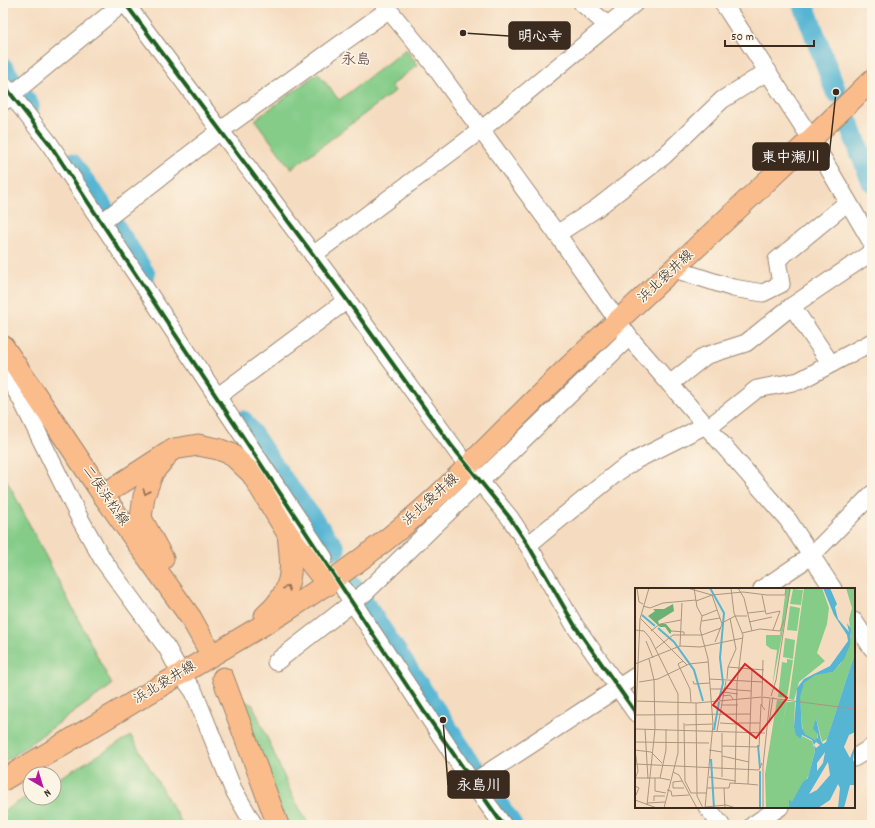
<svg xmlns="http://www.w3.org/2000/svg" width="875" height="828" viewBox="0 0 875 828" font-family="Dekko,'Klee One',sans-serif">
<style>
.green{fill:#84cc88;stroke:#607b53}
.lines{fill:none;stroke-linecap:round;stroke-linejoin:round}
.river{stroke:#55b5d3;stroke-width:21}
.minor-casing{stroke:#98836f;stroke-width:19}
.major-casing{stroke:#98836f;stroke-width:23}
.minor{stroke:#fff;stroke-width:17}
.major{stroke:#fabc8b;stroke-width:21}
.cycleway-casing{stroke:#fcf5e5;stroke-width:6}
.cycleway{stroke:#1b5e20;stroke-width:4}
.oneway{stroke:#916c4f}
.labels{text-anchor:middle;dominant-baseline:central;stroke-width:3;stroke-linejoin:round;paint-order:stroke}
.street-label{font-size:14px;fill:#3b2a1e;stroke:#fcf5e5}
.neighbourhood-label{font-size:15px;font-weight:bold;fill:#72575b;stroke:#fcf5e5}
.inset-river{fill:none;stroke:#55b5d3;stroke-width:2}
.inset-road{fill:none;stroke:#ab957f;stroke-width:1}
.view{fill:#d62828;fill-opacity:0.15;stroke:#d62828;stroke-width:2}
.inset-edge{fill:none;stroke:#3b2a1e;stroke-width:2}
.leader{fill:none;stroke:#3b2a1e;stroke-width:1.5}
.callout-dot{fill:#3b2a1e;stroke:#fcf5e5;stroke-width:1.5}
.callout{fill:#3b2a1e;stroke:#3b2a1e;stroke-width:1.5}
.callout-label{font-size:15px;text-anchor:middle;font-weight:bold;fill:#fff}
</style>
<rect width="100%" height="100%" fill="#fcf5e5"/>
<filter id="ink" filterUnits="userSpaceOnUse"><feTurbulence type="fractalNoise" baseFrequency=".025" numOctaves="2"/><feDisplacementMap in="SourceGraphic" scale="8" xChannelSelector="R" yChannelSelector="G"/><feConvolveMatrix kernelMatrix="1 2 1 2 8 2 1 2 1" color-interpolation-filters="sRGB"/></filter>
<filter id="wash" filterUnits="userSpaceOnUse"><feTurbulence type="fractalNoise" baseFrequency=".012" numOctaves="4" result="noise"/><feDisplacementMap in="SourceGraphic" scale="16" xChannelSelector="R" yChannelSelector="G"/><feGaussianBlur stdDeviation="0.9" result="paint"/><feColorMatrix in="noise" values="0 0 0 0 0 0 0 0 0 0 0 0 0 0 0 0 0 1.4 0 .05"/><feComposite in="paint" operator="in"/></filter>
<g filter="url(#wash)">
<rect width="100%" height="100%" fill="#f5dcc0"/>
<g class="green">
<path d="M406,49L418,65L391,85L395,91L291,169L255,120L318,73L339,100Z"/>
<path d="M3,473L112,685L3,763Z"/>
<path d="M236,697L253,705L292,795L309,825H287Z"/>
<path d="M131,736L183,825H3V811L30,795V798H54V781Z"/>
</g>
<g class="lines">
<g class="river">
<path d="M803,3L836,92"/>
<path d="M3,68L29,106"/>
<path d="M849,124L872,182"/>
<path d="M71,163L100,203L145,274"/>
<path d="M243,421L284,481L335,549"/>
<path d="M351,584L512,825"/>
</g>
</g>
</g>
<g filter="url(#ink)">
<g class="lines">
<g class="minor-casing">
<g id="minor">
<path d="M125,3L347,300L460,456"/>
<path d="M383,3L430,60L557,234L629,337L788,520L833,589"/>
<path d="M582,3L607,25"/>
<path d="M723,3L812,140L872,243"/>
<path d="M3,84L49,143L324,558"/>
<path d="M3,102L123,3"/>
<path d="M101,223L220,131L388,10"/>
<path d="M557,234L597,208L665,155L722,100L768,71"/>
<path d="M313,255L481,130L635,3"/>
<path d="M674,269L733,288L763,293L781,284L777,260L848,202"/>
<path d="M792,306L831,364"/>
<path d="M3,370L21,399L80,519L103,560L167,648L181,674L194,692L233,789L254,825"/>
<path d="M670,384L705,356L746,343L792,306L872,252"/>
<path d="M217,397L347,300"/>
<path d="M708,428L757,389L799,381L872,342"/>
<path d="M474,474L510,518L528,545L575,626L636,713"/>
<path d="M528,545L619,471L636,460L706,425"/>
<path d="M344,589L472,783L503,825"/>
<path d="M762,589L811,556L872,494"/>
<path d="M854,621L872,648"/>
<path d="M276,662L366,592L629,337"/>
<path d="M854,758L872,747"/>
<path d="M472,783L636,676"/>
<path d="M707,807L721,825"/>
<path d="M753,825L780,807"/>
</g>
</g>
<g class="major-casing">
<g id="major">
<path d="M3,346L103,495L191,618L206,645"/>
<path d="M103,495L174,449L198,445L218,449L231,454L252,474L288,534L328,585"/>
<path d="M163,559L141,518L144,496L153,472L165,458"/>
<path d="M265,616C295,590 292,570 288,534"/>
<path d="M223,678L278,825"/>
<path d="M3,780L283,613C336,579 387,542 433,500C477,459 518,415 561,374C665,276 771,180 872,80"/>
</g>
</g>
<use href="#minor" class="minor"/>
<use href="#major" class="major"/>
<g class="cycleway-casing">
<g id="cycleway">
<path d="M125,3L347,300L451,445L510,518L528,545L575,626L636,713"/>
<path d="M3,84L49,143L425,713L503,825"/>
</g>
</g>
<use href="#cycleway" class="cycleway"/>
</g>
<defs><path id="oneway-chevron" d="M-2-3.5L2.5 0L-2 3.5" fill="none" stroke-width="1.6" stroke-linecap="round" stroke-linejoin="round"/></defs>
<g class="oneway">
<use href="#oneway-chevron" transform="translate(146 492) rotate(108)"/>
<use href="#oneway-chevron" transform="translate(287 588) rotate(-71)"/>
</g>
</g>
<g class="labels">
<g class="street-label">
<text transform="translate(666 277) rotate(-43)">浜北袋井線</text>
<text transform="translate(105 496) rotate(55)">二俣浜松線</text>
<text transform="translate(431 500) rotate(-42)">浜北袋井線</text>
<text transform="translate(165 683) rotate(-31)">浜北袋井線</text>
</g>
<g class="neighbourhood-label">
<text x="356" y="61">永島</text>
</g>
</g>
<g transform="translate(635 588)">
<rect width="220" height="220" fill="#f5dcc0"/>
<path d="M151,0H156L137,100L142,62L136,61L131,57V47H145ZM169,0H187L194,20L192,36L182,65L190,73L164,94L159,112L154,111ZM211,0H220V65L192,151L187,154L181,130L179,142L183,145L182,153L168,145L164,105L169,95L179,86L198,84L206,75L216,48L214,31L217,20ZM158,1L168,2L166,17L155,16ZM155,18L165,20L162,43L152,42ZM150,50L160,52L158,71L148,69ZM152,71L158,72L152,110L143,109L147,74L152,75ZM142,112L152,113L145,149L152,114H160L159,140L166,151L167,148L177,153L180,162L174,187L154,220H131L130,186Z" fill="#84cc88"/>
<path d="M38,16L39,23L23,33L24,36H31L37,43L35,46L30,39H25L13,28L20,23L18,21H29Z" fill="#6bb074"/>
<path d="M188,0H195L202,16L200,19L203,31L214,44L212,35L216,41L215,57L209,71L198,84L180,87L169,95L165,109L167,140L170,146L182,153L180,151L183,150V146L178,141L181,130L186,153L188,156L191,154L220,65V144L214,147L209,159L215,170L220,157L218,172L220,175V197H215L209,220H203L205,200L203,196L195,212L183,220H154V211L157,214L168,194L173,190L180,163L179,157L181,160L185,157L181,154L179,157L177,152L167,147L166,151L161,147L159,139L162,100L169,91L195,78L213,53L212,47L199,27ZM190,164L188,175L182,183V175ZM193,174L195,187L182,202L174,206Z" fill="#55b5d3" fill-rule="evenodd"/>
<path class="inset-river" d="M75,0L89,25L85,70L88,95L84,112M7,27L20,38M23,40L39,54L59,82L68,113M79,142L84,114M123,157L125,180M76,171L79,220M125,183V220"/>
<path class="inset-road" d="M2,0L4,14L8,16M52,0L77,7L108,4L132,7H150L151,0M59,0L62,19L67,28L65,41L73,71L78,136L70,220M96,0L99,25L108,47L102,95L100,196M103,0L109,10L117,43M127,7L131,26L145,23L138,42M61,13L77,7L87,36L80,54M8,18L15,20L28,15L61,12M113,25L130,23M67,28L82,22M6,31L52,77M67,33L85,30M114,34L137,29M87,35L100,28H112M0,42L9,43L15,50L43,106V165L29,220M16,43L25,36L46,32M37,43L49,44V47M107,45L125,41L145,43L149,32M67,47L86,40M11,53L18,70M45,58L47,15M20,61L38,47H67M48,73L43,76L55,101L56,114M0,76L45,58L65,59L108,50M93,79L101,61L95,30M74,91L128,94M92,91L93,79L129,82M58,93L59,96L75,95M4,94L23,91L54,76L73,74M89,100L103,102M75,101H89M103,102L116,103M88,104L103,106M87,108L95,107L98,111M127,108L128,72M136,108L141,92L155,0M116,109L117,81M127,109V118L130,122M116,110L113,196L123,197M0,113L62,115L127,109L220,121M61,115L62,208L68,220M86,117H103M0,127L115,126M49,135L50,193L56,205H71M85,135L102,136M102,135H125M134,135L138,109M50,137L78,136M1,141L130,145M10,141L13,191M31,141V162L25,190L35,192M82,143L91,93M0,146L5,31L14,0M0,154L74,155M87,158L124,159L126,116M0,162L16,164L27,175M74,162L87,164M87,168L114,174M0,176L124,182L127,175M38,184L44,187L62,220M74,189L101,193M87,189V145M0,190H25M20,190V203L31,205M0,191L3,183L0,162M47,193L38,194V200H49M0,198L4,200L0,209M72,200H89L90,220M89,200H94L95,195L113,196M32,202L36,203L37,208L54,207M0,212L22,220M19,213V208H30M12,215L30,214M12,217L20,141L19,92L14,71M70,219L91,217L101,220M128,220V178L135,111"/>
<path class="view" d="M110,76L152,110L121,150L78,117Z"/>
<rect width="220" height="220" class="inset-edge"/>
</g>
<path class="leader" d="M463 33L509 36M836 92L829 157M443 720L448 785"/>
<g class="callout-dot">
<circle cx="463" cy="33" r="4"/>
<circle cx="836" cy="92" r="4"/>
<circle cx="443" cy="720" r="4"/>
</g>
<g class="callout">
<rect x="509" y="22" width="61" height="27" rx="4"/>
<rect x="753" y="143" width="76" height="27" rx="4"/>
<rect x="448" y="771" width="61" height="27" rx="4"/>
</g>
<g class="callout-label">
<text x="540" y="41">明心寺</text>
<text x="791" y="162">東中瀬川</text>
<text x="479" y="790">永島川</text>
</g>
<rect width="875" height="828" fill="none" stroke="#fcf5e5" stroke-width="16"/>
<g transform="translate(42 786) rotate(142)"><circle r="19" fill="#fcf5e5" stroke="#afa495"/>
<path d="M0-3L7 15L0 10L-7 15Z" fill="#b5179e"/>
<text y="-6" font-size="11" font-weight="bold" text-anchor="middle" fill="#3b2a1e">N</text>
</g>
<path d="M725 40v6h89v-6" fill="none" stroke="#3b2a1e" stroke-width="2"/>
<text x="731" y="40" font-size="12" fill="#3b2a1e" stroke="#fcf5e5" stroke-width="3" paint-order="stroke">50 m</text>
</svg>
